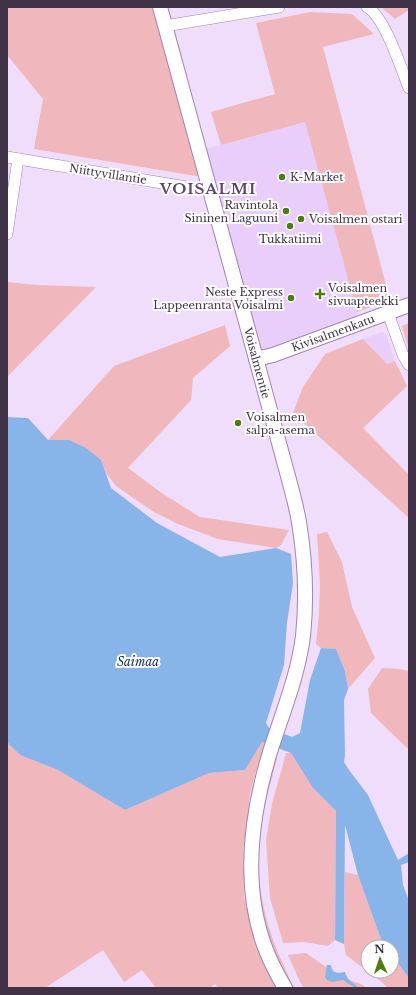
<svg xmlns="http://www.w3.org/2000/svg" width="416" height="995" viewBox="0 0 416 995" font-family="'Libre Baskerville',serif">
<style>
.built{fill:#e9cdfa}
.green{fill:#f0b7bc}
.water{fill:#87b4e9}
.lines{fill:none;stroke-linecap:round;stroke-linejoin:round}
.minor-casing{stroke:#a083b2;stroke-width:12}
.tertiary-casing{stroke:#a083b2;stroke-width:16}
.minor{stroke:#fff;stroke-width:11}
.tertiary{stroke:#fff;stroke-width:14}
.poi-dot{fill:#4c7f11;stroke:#fff;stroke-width:1.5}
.labels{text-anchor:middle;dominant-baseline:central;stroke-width:4;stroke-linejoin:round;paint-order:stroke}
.street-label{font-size:11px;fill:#403347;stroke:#fff}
.poi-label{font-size:11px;fill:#403347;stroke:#fff;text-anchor:start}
.water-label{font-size:12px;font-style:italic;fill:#0e2e51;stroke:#fff}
.district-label{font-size:15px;font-weight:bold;letter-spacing:1px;fill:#614671;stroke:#fff}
</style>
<rect width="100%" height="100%" fill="#f0ddfb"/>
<g class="built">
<path d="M305,122L360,324L256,359L199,151Z"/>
<path d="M382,332L386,334L395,361L387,364L363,339Z"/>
</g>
<g class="green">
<path d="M7,7H154L202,177L34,149L43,99L7,55Z"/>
<path d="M381,7H409V10L395,19Z"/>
<path d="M310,12L352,14L374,34L323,47L390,300L357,312L305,122L221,145L211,112L275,94L256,23Z"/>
<path d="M7,282L37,285L96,287L7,377Z"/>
<path d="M409,323V350L402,326Z"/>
<path d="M225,325L230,346L193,378L191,400L128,468L163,494L200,517L289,530L281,545L276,548L218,539L178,524L154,512L116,486L106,473L101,460L48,440L114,366Z"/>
<path d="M363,339L387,364L395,361L407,386L363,428L409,475V518L293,413L303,387L325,354Z"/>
<path d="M327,532L342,562L352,607L375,658L348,689L345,671L336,649L321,648L316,644L319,614L320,584L317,534Z"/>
<path d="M382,668L399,669L409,671V750L371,713L368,689Z"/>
<path d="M7,742L20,755L58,770L125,810L209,773L245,770L262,742L268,744L256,771L250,794L243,851L244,897L256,940L280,988H218L215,984L210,988H156L142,970L124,982L103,950L45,988H7Z"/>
<path d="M286,753H291L313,788L336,811L335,940L328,946L304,942L283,943L270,898L266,840L272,804Z"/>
<path d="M274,757L277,758C272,779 265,801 261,823C253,872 263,922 284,966C287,973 290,981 295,988H291C282,969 271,950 265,929C256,895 253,857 258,823C262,801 269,778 274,757Z"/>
<path d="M345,872L358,875L382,942L386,947H368V971H392V955L409,978V988H388L383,983L346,955L344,944Z"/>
<path d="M306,953L326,967L327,965H330C333,976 354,981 363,985L365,988H304L300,982L288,955Z"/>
</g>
<g class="water">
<path d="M7,417L28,418L48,440H69L86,448L101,460L111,488L157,523L220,557L276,548L291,554L293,583L287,623L284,665L266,723L269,728L292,737L300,733L310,680L321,648L336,649L345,671L348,689L344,700L345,755L344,762L349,770L368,795L398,860L409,853V862L401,865L403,885L409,901V978L392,955V947H386L382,942L358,875L345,825L344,944L335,940L336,811L313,788L291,753L262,742L245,770L209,773L125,810L58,770L20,755L7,742Z"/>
<path d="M327,965H331C332,974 337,973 345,972C348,983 354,982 358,988H355L343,980L332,982L327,980L325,977Z"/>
</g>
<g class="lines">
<g class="minor-casing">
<g id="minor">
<path d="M367,7C385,17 401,68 409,88"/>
<path d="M165,26L279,7"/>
<path d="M7,157L192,188L203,189L208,188"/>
<path d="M7,234L18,159"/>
<path d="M388,313L403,355L409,365"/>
</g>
</g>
<g class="tertiary-casing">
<g id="tertiary">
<path d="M160,7L282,454C288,477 295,499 299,522C305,559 307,598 303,636C298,676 282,714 270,752C251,815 241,886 266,950C271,963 278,976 285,988"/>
<path d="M256,359L273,355L409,305"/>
</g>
</g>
<use href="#minor" class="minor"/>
<use href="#tertiary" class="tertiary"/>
</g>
<g class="poi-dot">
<circle cx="282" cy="177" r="4"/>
<circle cx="286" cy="211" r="4"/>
<circle cx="301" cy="219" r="4"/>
<circle cx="290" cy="226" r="4"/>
<path d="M318 288h4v4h4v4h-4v4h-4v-4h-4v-4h4z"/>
<circle cx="291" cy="298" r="4"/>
<circle cx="238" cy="423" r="4"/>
</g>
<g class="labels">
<g class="street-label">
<text transform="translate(108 174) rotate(9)">Niittyvillantie</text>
<text transform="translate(333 333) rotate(-20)">Kivisalmenkatu</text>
<text transform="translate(257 363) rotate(75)">Voisalmentie</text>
</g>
<g class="poi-label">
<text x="290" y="177">K-Market</text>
<text x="278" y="205" text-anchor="end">Ravintola<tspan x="278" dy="13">Sininen Laguuni</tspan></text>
<text x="309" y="219">Voisalmen ostari</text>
<text x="290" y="239" text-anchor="middle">Tukkatiimi</text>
<text x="328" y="288">Voisalmen<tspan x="328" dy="13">sivuapteekki</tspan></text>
<text x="283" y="292" text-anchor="end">Neste Express<tspan x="283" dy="13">Lappeenranta Voisalmi</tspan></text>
<text x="246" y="417">Voisalmen<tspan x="246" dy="13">salpa-asema</tspan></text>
</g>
<g class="water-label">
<text x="138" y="661">Saimaa</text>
</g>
<g class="district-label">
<text x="208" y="188">VOISALMI</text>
</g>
</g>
<rect width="416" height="995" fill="none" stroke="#403347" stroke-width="16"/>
<g transform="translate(380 959) rotate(357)"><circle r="19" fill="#ffffff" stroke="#b3adb5"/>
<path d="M0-3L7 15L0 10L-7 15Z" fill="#4c7f11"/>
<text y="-6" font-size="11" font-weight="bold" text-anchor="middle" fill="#403347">N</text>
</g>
</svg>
